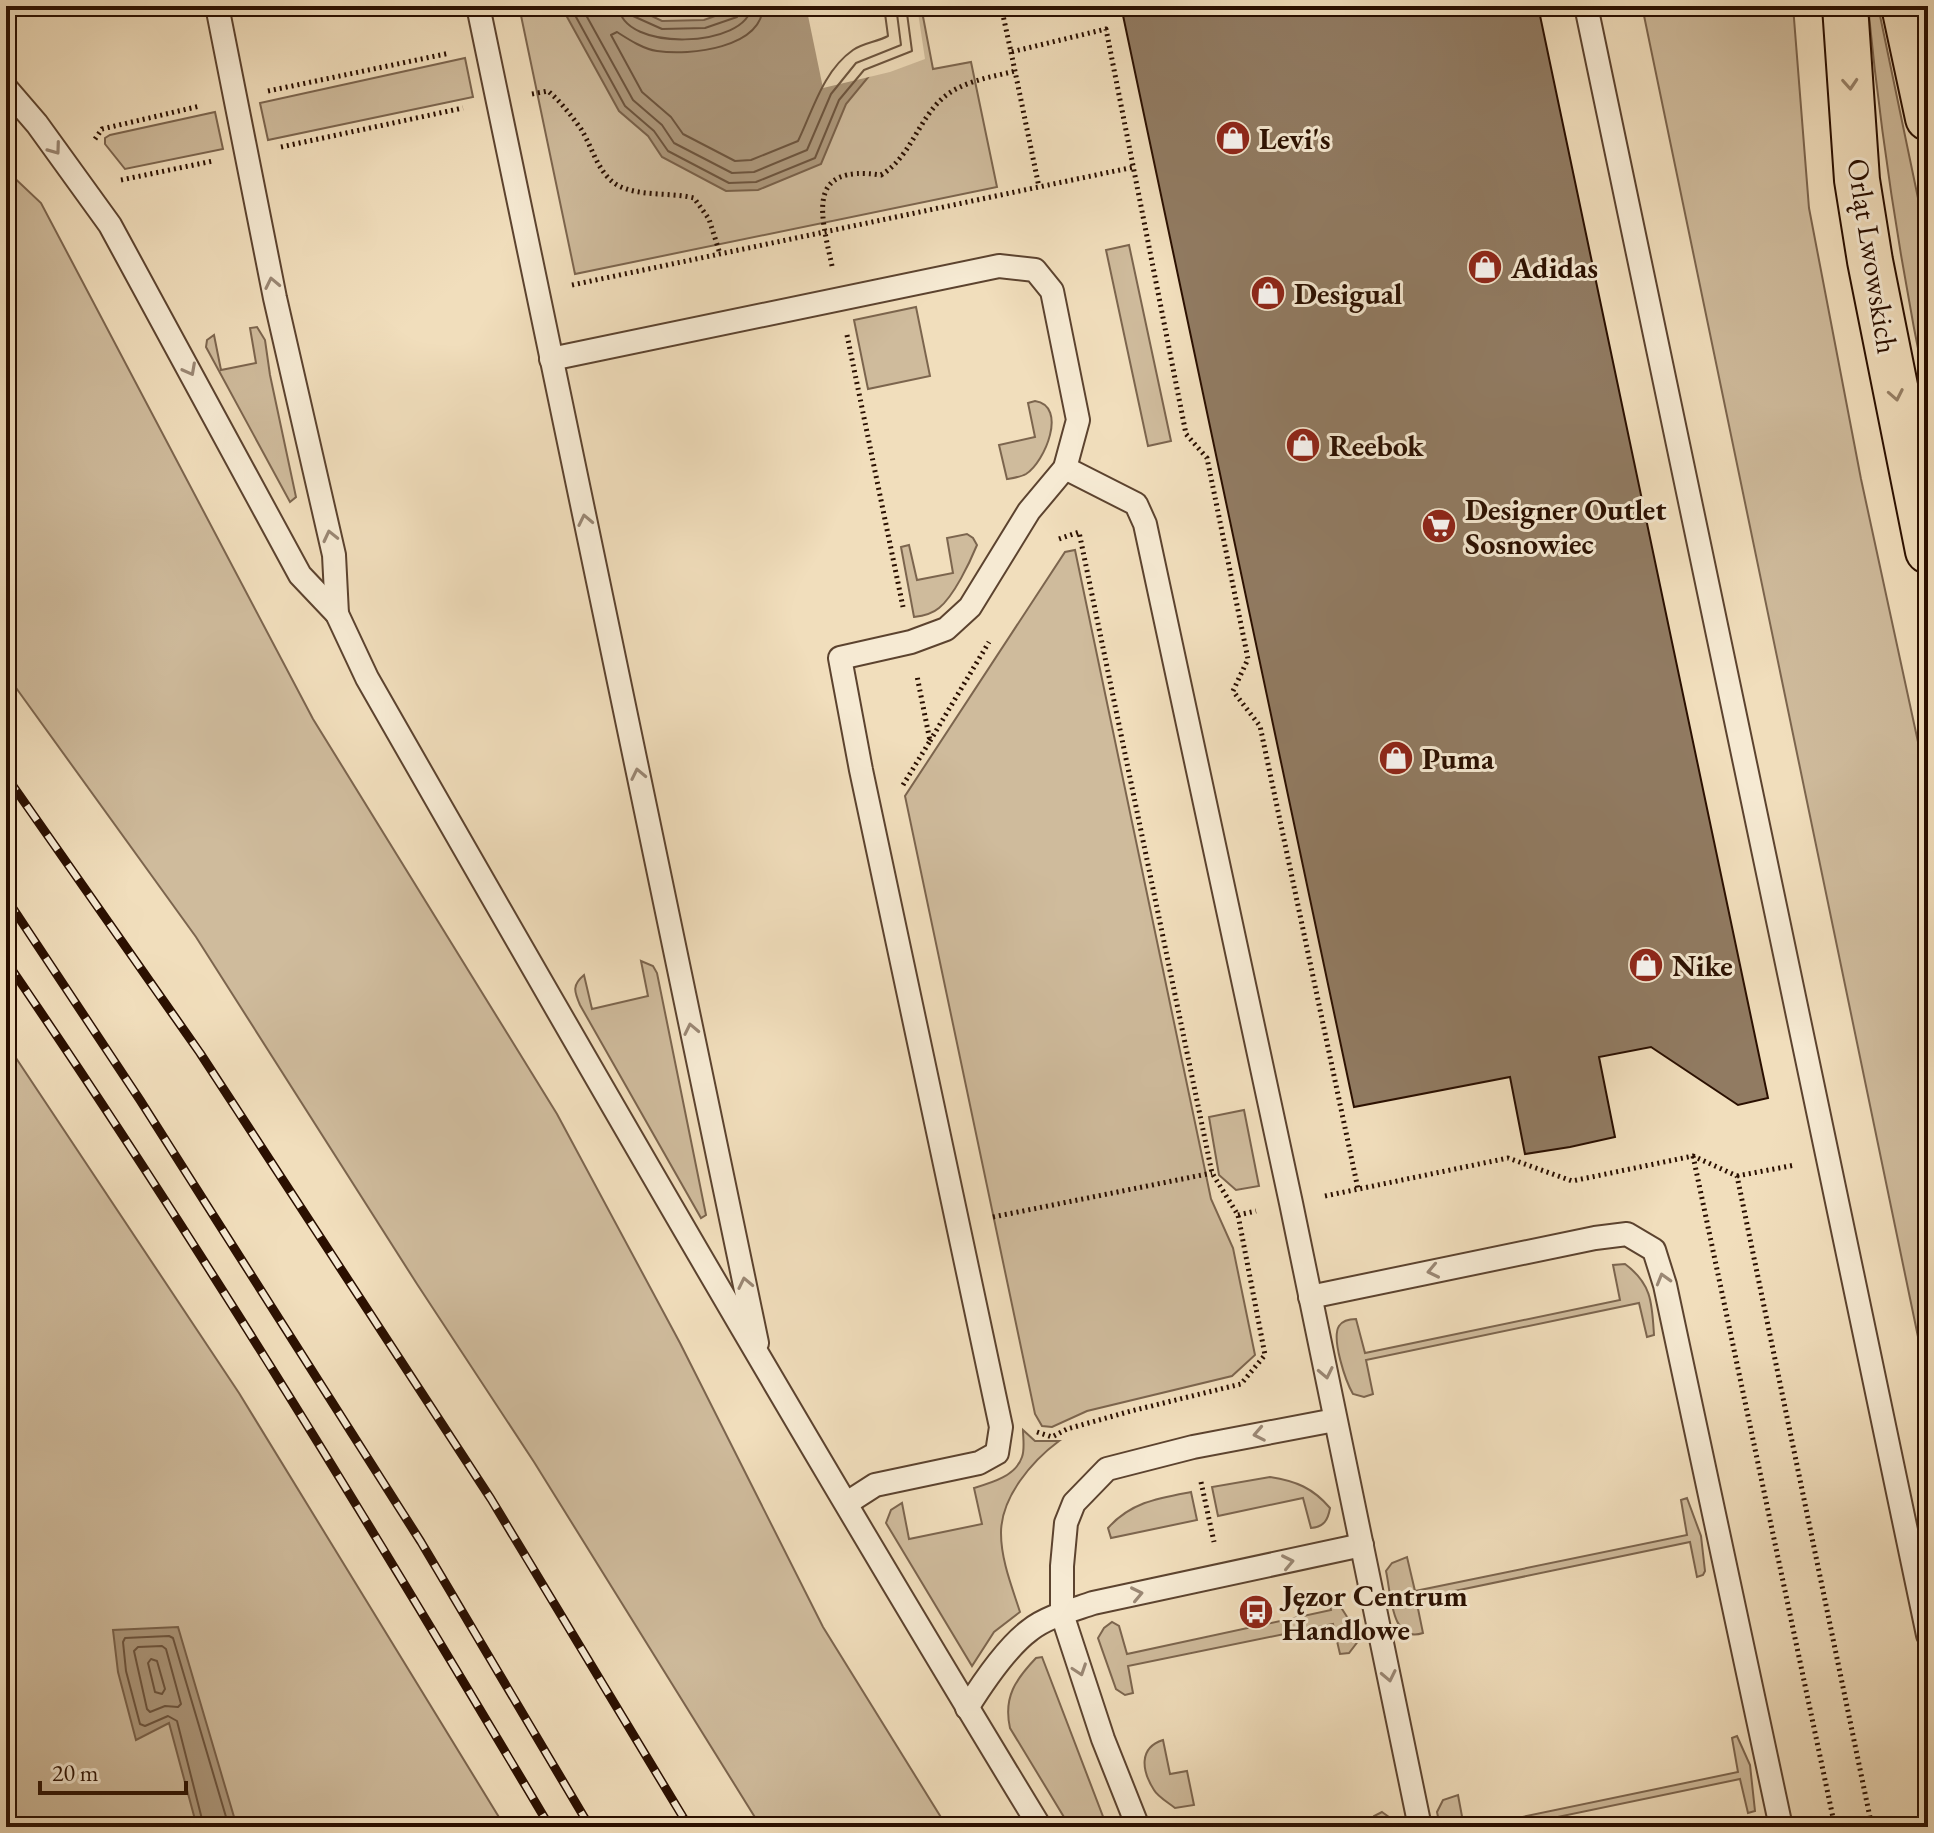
<svg xmlns="http://www.w3.org/2000/svg" width="1934" height="1833" viewBox="0 0 1934 1833" font-family="'EB Garamond',serif">
<style>
.green{fill:#cfbb9c;stroke:#7c654e;stroke-width:2}
.water{fill:#ad987c;stroke:#79614a;stroke-width:2}
.pier{fill:#f1debc}
.lines{fill:none;stroke-linecap:round;stroke-linejoin:round}
.shore{stroke:#6c543e;stroke-width:2}
.building{fill:#917b62;stroke:#2a0f00;stroke-width:2}
.lane-casing{stroke:#5c432f;stroke-width:26}
.primary-casing{stroke:#2a0f00;stroke-width:48}
.path{stroke:#2a0f00;stroke-width:5;stroke-dasharray:2 4;stroke-linecap:butt}
.lane{stroke:#f6ead3;stroke-width:22}
.primary{stroke:#f1debc;stroke-width:44}
.rail-casing{stroke:#2a0f00;stroke-width:9}
.rail{stroke:#f6ead3;stroke-width:6;stroke-dasharray:18;stroke-linecap:butt}
.oneway{stroke:#978167}
.oneway2{stroke:#9a8774}
.labels{text-anchor:middle;dominant-baseline:central;stroke-width:6;stroke-linejoin:round;paint-order:stroke}
.poi-label{font-size:30px;font-weight:bold;fill:#2a0f00;stroke:#f6ead3;text-anchor:start}
.street-label{font-size:30px;fill:#2a0f00;stroke:#f6ead3}
</style>
<rect width="100%" height="100%" fill="#f1debc"/>
<filter id="stains"><feTurbulence type="fractalNoise" baseFrequency=".0025" numOctaves="4"/><feColorMatrix values="0 0 0 0 .2 0 0 0 0 .09 0 0 0 0 .02 0 0 0 .5 -.17"/></filter>
<radialGradient id="worn" r=".72"><stop offset=".6" stop-color="#630" stop-opacity="0"/><stop offset="1" stop-color="#630" stop-opacity=".3"/></radialGradient>
<g class="green">
<path d="M519,6H921L933,69L971,62L997,187L575,274Z"/>
<path d="M1642,6H1793L1809,208L1861,479L1928,788V1385Z"/>
<path d="M1868,6H1878L1928,246V399C1901,269 1881,138 1868,6Z"/>
<path d="M465,58L473,97L268,140L260,103Z"/>
<path d="M215,112L223,149L125,169L105,144V138L110,135Z"/>
<path d="M6,170L41,203L313,719L557,1114L680,1343L823,1627L947,1827H761L534,1462L417,1284L196,937L6,674Z"/>
<path d="M1129,245L1171,441L1148,446L1106,250Z"/>
<path d="M916,307L930,376L868,389L854,320Z"/>
<path d="M257,327L265,340L270,375L296,497L290,502L206,347L207,340L214,335L221,370L256,363L250,328Z"/>
<path d="M1035,401C1068,406 1045,462 1026,474C1021,477 1013,478 1007,479L999,445L1035,437L1028,403Z"/>
<path d="M967,534L973,538L977,545C970,562 954,596 939,608C932,614 923,616 914,617L901,547L909,545L917,580L953,573L947,538Z"/>
<path d="M1075,550L1211,1199L1233,1248L1255,1355L1232,1376L1087,1411L1052,1427L1042,1426L1035,1414L905,796L1065,552Z"/>
<path d="M641,961L653,966L657,973L706,1215L701,1218L580,1005C574,991 572,985 584,975L592,1009L648,996Z"/>
<path d="M6,1043L239,1393L505,1827H6Z"/>
<path d="M1244,1110L1259,1186L1236,1190L1219,1175L1209,1117Z"/>
<path d="M1625,1264C1652,1284 1652,1303 1654,1335L1647,1337L1639,1303L1366,1360L1373,1394L1364,1397L1353,1394C1346,1382 1331,1339 1339,1326C1343,1320 1350,1319 1356,1319L1365,1353L1620,1300L1613,1265Z"/>
<path d="M1023,1430L1035,1441H1059C1032,1461 1001,1497 1001,1533C1001,1560 1012,1587 1020,1612L994,1632L972,1666L886,1523L891,1510L902,1503L909,1539L982,1524L974,1488C991,1483 1016,1476 1022,1457C1025,1449 1023,1438 1023,1430Z"/>
<path d="M1270,1477C1296,1481 1313,1488 1330,1508C1328,1520 1324,1527 1311,1528L1303,1498L1218,1516L1212,1487Z"/>
<path d="M1191,1492L1197,1520L1111,1538L1108,1528C1131,1502 1159,1498 1191,1492Z"/>
<path d="M1687,1498L1701,1536L1705,1571L1703,1575L1697,1577L1690,1542L1416,1599L1423,1633C1391,1644 1391,1593 1386,1571L1392,1563L1407,1557L1415,1591L1687,1535L1681,1500Z"/>
<path d="M1335,1598L1358,1634L1359,1640L1349,1653L1340,1654L1333,1624L1128,1666L1133,1693L1125,1695L1116,1689L1098,1638L1104,1628L1112,1622L1119,1626L1127,1654L1331,1610L1329,1600Z"/>
<path d="M1042,1657L1107,1827H1070L1010,1728C1003,1697 1016,1679 1036,1658Z"/>
<path d="M1737,1736L1750,1765L1755,1811L1748,1813L1740,1779L1510,1827H1474L1738,1772L1732,1738Z"/>
<path d="M1163,1740L1170,1774L1187,1771L1194,1805L1175,1808C1169,1803 1158,1797 1154,1790C1142,1771 1138,1748 1163,1740Z"/>
<path d="M1458,1795L1464,1827H1440L1437,1812L1443,1800Z"/>
<path d="M1382,1812L1400,1825L1401,1827H1376L1374,1816Z"/>
</g>
<g class="water">
<path d="M561,6H631L662,21L704,20L732,10L735,6H913L870,75L846,104L821,164L758,190L726,191L662,157L648,136L619,111Z"/>
<path d="M178,1627L237,1827H197L169,1723L136,1740L118,1672L113,1630Z"/>
</g>
<path class="pier" d="M806,6H917L925,59L890,72L823,88Z"/>
<g class="lines">
<g class="shore">
<path d="M570,6L625,106L654,131L668,151L729,183L756,182L815,158L839,100L864,70L912,51L906,6"/>
<path d="M581,6L633,100L662,125L674,143L732,173L754,172L807,150L831,94L856,63L901,45L896,6"/>
<path d="M619,6C621,53 749,48 751,6"/>
<path d="M629,6L633,16L662,29L705,28L737,17L741,6"/>
<path d="M763,6C762,48 690,56 657,51C643,49 628,39 617,32L611,35L642,92L671,117L683,134L735,161L751,160L798,141C813,110 823,71 853,50C863,43 877,42 888,36L884,6"/>
<path d="M162,1646L166,1649L181,1704L178,1707L165,1706L150,1712L147,1709L134,1651L138,1647Z"/>
<path d="M151,1659L157,1661L165,1689L162,1694L155,1692L148,1663Z"/>
<path d="M204,1827L177,1721L168,1716L145,1726L140,1724L126,1671L123,1642L125,1638L169,1636L173,1638L229,1827"/>
</g>
</g>
<path class="building" d="M1121,6H1538L1768,1098L1738,1105L1651,1047L1599,1057L1615,1137L1570,1147L1525,1154L1510,1077L1354,1107Z"/>
<g class="lines">
<g class="lane-casing">
<g id="lane">
<path d="M217,6L275,298L334,555L337,614"/>
<path d="M478,6L757,1343"/>
<path d="M1586,6L1928,1635"/>
<path d="M6,88L37,124L110,225L300,575L337,614L367,678C587,1063 809,1448 1040,1827"/>
<path d="M551,359L999,266L1035,270L1052,291L1078,420L1065,468L1029,511L970,607L946,629L911,642L840,658L861,770L1001,1427L997,1453L979,1463L875,1485L847,1503"/>
<path d="M1065,468L1136,504L1145,524L1291,1203L1420,1827"/>
<path d="M1310,1297L1595,1238L1627,1234L1654,1250L1665,1285L1781,1827"/>
<path d="M967,1708C982,1684 1007,1647 1030,1630C1046,1617 1073,1610 1093,1603L1362,1545"/>
<path d="M1138,1827L1103,1739L1062,1614V1566L1066,1523L1074,1503L1107,1469L1193,1447L1335,1420"/>
</g>
</g>
<g class="primary-casing">
<g id="primary">
<path d="M1845,6L1857,180L1870,261L1928,551"/>
<path d="M1904,6L1928,118"/>
</g>
</g>
<g class="path">
<path d="M1001,6L1011,52L1106,29L1186,434L1207,458L1248,659L1233,691L1260,726L1358,1189"/>
<path d="M1011,52L1039,187"/>
<path d="M268,91L450,53"/>
<path d="M532,94L548,91C561,102 571,115 581,129C593,148 598,175 619,186C642,197 670,192 694,198L709,219L720,254"/>
<path d="M95,139L102,129L200,106"/>
<path d="M281,147L463,108"/>
<path d="M121,180L213,161"/>
<path d="M832,266C821,214 805,164 881,175C911,157 918,119 944,97C963,81 992,77 1015,71"/>
<path d="M572,285L1134,167"/>
<path d="M847,335L903,607"/>
<path d="M930,741L989,642"/>
<path d="M903,785L930,741L917,676"/>
<path d="M1693,1156L1835,1827"/>
<path d="M1737,1176L1795,1165"/>
<path d="M1325,1196L1508,1158L1572,1181L1693,1156L1737,1176L1872,1827"/>
<path d="M1238,1215L1256,1211"/>
<path d="M993,1217L1212,1173"/>
<path d="M1037,1432L1052,1437L1067,1429L1131,1411L1241,1384L1265,1355L1238,1215L1212,1173L1079,532L1056,540"/>
<path d="M1201,1482L1214,1542"/>
</g>
<use href="#lane" class="lane"/>
<use href="#primary" class="primary"/>
<g class="rail-casing">
<g id="rail">
<path d="M6,776L200,1053L491,1499L689,1827"/>
<path d="M6,898L140,1100L421,1542L590,1827"/>
<path d="M6,961C199,1243 376,1534 550,1827"/>
</g>
</g>
<use href="#rail" class="rail"/>
</g>
<defs><path id="oneway-chevron" d="M-2-3.5L2.5 0L-2 3.5" fill="none" stroke-width="1.6" stroke-linecap="round" stroke-linejoin="round" transform="scale(2)"/></defs>
<g class="oneway">
<use href="#oneway-chevron" transform="translate(1850 84) rotate(86)"/>
<use href="#oneway-chevron" transform="translate(1896 395) rotate(79)"/>
</g>
<g class="oneway2">
<use href="#oneway-chevron" transform="translate(55 149) rotate(54)"/>
<use href="#oneway-chevron" transform="translate(272 283) rotate(-102)"/>
<use href="#oneway-chevron" transform="translate(190 370) rotate(62)"/>
<use href="#oneway-chevron" transform="translate(585 520) rotate(-102)"/>
<use href="#oneway-chevron" transform="translate(330 536) rotate(-103)"/>
<use href="#oneway-chevron" transform="translate(638 774) rotate(-102)"/>
<use href="#oneway-chevron" transform="translate(691 1029) rotate(-102)"/>
<use href="#oneway-chevron" transform="translate(1433 1271) rotate(168)"/>
<use href="#oneway-chevron" transform="translate(1663 1279) rotate(-106)"/>
<use href="#oneway-chevron" transform="translate(745 1283) rotate(-102)"/>
<use href="#oneway-chevron" transform="translate(1326 1373) rotate(78)"/>
<use href="#oneway-chevron" transform="translate(1259 1434) rotate(169)"/>
<use href="#oneway-chevron" transform="translate(1288 1562) rotate(-12)"/>
<use href="#oneway-chevron" transform="translate(1137 1594) rotate(-12)"/>
<use href="#oneway-chevron" transform="translate(1080 1670) rotate(71)"/>
<use href="#oneway-chevron" transform="translate(1389 1676) rotate(78)"/>
</g>
<defs>
<g id="shop-disc" transform="scale(1.8)"><circle r="9.5" fill="#8f2418" stroke="#f6ead3"/><path d="M-5-2.5h2.3a2.7 3.5 0 0 1 5.4 0H5L5.5 6h-11ZM-1.5-2.5h3a1.5 2.3 0 0 0-3 0Z" fill="#fff"/></g>
<g id="supermarket-disc" transform="scale(1.8)"><circle r="9.5" fill="#8f2418" stroke="#f6ead3"/><path d="M-6-5.5h2.5l.6 2H6L4.5 2H-2.5L-4.4-4H-6ZM-1.5 3.2a1.3 1.3 0 1 0 .1 0ZM3 3.2a1.3 1.3 0 1 0 .1 0Z" fill="#fff"/></g>
<g id="bus-disc" transform="scale(1.8)"><circle r="9.5" fill="#8f2418" stroke="#f6ead3"/><path d="M-5-6H5V4H4V6H2V4H-2V6H-4V4H-5ZM-3.5-4V0h7V-4ZM-3.5 1.2v1.5H-2V1.2ZM2 1.2v1.5H3.5V1.2Z" fill="#fff"/></g>
</defs>
<g fill-rule="evenodd">
<use href="#shop-disc" x="1233" y="138"/>
<use href="#shop-disc" x="1485" y="267"/>
<use href="#shop-disc" x="1268" y="293"/>
<use href="#shop-disc" x="1303" y="445"/>
<use href="#supermarket-disc" x="1439" y="526"/>
<use href="#shop-disc" x="1396" y="758"/>
<use href="#shop-disc" x="1646" y="965"/>
<use href="#bus-disc" x="1256" y="1612"/>
</g>
<g class="labels">
<g class="poi-label">
<text x="1259" y="138">Levi's</text>
<text x="1511" y="267">Adidas</text>
<text x="1294" y="293">Desigual</text>
<text x="1329" y="445">Reebok</text>
<text x="1465" y="509">Designer Outlet<tspan x="1465" dy="34">Sosnowiec</tspan></text>
<text x="1422" y="758">Puma</text>
<text x="1672" y="965">Nike</text>
<text x="1282" y="1595">Jęzor Centrum<tspan x="1282" dy="34">Handlowe</tspan></text>
</g>
<g class="street-label">
<text transform="translate(1873 256) rotate(81)">Orląt Lwowskich</text>
</g>
</g>
<rect width="1934" height="1833" fill="none" stroke="#f1debc" stroke-width="32"/>
<rect x="8" y="8" width="1918" height="1817" fill="none" stroke="#2a0f00" stroke-width="4"/>
<rect x="16" y="16" width="1902" height="1801" fill="none" stroke="#2a0f00" stroke-width="2"/>
<path d="M40 1781v12h146v-12" fill="none" stroke="#2a0f00" stroke-width="4"/>
<text x="52" y="1781" font-size="24" fill="#2a0f00" stroke="#f6ead3" stroke-width="6" paint-order="stroke">20 m</text>
<rect width="100%" height="100%" filter="url(#stains)"/>
<rect width="100%" height="100%" fill="url(#worn)"/>
</svg>
